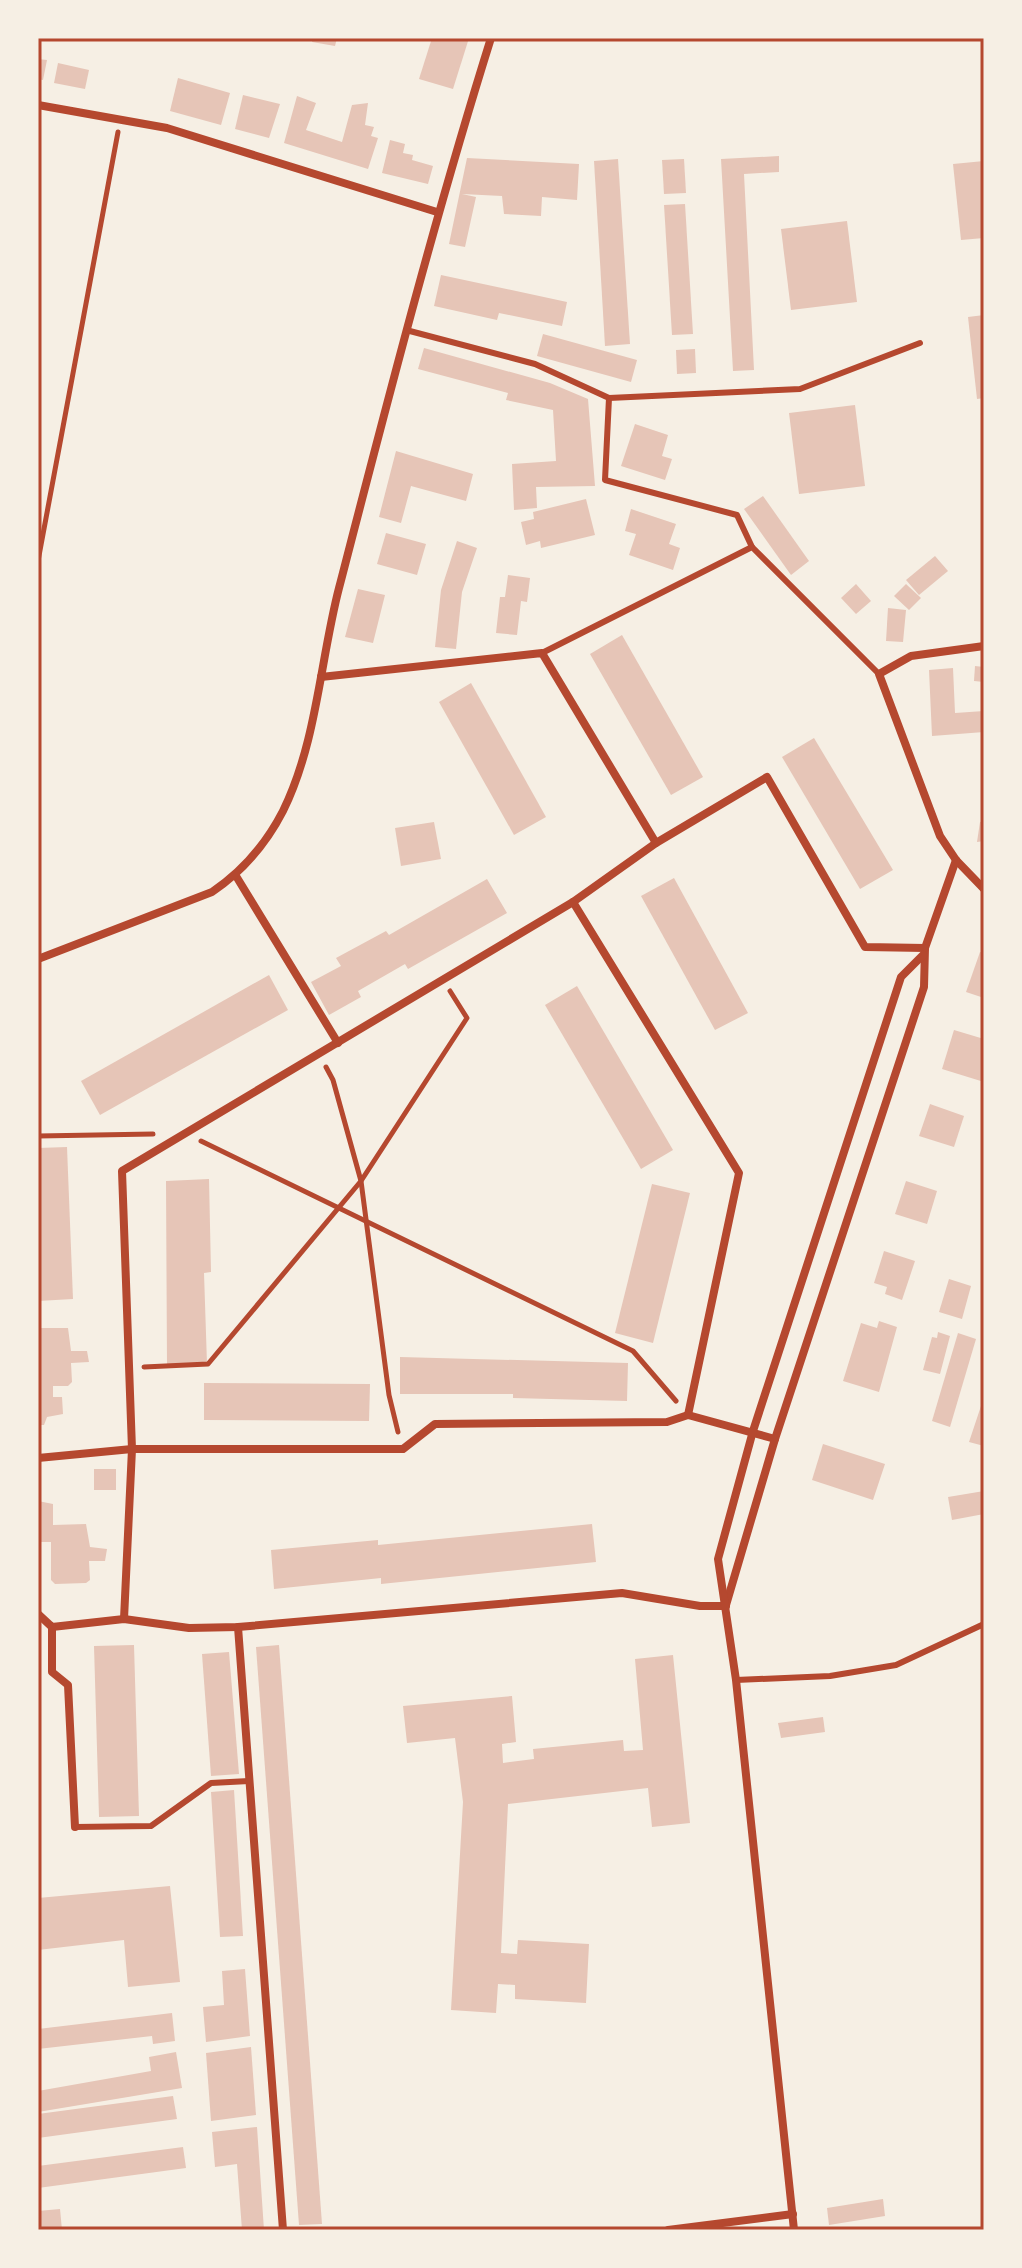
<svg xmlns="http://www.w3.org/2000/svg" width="1022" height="2268" viewBox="0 0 1022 2268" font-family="'DejaVu Sans',sans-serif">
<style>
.building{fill:#e6c5b7}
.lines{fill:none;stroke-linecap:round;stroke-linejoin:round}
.path{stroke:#b5482f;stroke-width:5}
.service{stroke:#b5482f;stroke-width:6}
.minor{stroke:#b5482f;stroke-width:8}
.neatline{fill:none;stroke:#b5482f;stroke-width:3}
</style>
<rect width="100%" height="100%" fill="#f6efe4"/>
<g class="building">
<path d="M313,38H337L335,46L312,42Z"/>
<path d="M432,38H469L453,89L419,79Z"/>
<path d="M38,59L47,60L43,80L38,79Z"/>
<path d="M58,63L89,70L85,89L54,83Z"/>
<path d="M178,78L230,93L221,125L170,111Z"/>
<path d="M243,95L280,104L269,138L235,129Z"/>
<path d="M297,96L316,103L306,130L342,142L352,105L368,103L365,125L374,127L371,136L378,138L368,169L284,143Z"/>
<path d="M390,140L405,144L403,153L413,155L412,160L433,166L428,184L382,173Z"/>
<path d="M779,156V172L744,174L754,370L733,371L721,159Z"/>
<path d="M467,158L579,164L577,200L542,197L541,216L504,214L502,196L462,194L476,197L465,247L449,244Z"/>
<path d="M618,159L630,344L605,346L594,161Z"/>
<path d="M684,159L686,193L664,194L662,160Z"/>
<path d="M984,161V238L961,240L953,164Z"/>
<path d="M685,204L693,334L672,335L664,205Z"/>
<path d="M847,221L857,302L791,310L781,229Z"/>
<path d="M441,275L567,302L562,326L499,313L497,320L434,306Z"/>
<path d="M984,315V398L977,399L968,317Z"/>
<path d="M543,334L637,360L631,382L537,356Z"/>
<path d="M424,348L550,383L588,399L595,486L536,487L537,508L514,510L512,464L556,461L553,410L506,400L508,393L418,369Z"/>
<path d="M695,349L696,373L677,374L676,350Z"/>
<path d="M855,405L865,486L799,494L789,413Z"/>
<path d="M635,424L668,435L662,456L672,459L665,480L621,466Z"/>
<path d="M396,451L473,474L466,501L411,486L401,523L379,517Z"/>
<path d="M763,496L809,561L791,575L744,509Z"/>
<path d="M586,499L595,535L541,548L540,541L526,545L521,522L534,519L533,512Z"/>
<path d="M631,509L676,524L669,544L680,548L673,570L629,555L636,534L625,531Z"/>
<path d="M386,533L426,544L417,575L377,564Z"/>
<path d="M457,541L477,548L462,592L456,649L435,647L441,590Z"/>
<path d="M935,556L948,571L919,595L906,580Z"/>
<path d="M508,575L530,578L527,602L521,601L517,635L496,633L500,597H505Z"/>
<path d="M856,584L871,601L856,614L841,598Z"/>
<path d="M906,584L921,598L909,610L894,596Z"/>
<path d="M358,589L385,595L373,643L345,637Z"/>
<path d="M888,608L906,610L903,642L886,641Z"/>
<path d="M622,635L703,777L671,795L590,654Z"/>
<path d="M975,666L984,667V682L974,681Z"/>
<path d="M953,668L955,713L984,711V732L932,736L929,670Z"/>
<path d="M471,683L546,817L514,835L439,702Z"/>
<path d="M814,738L893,870L860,889L782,757Z"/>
<path d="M984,821V841L977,842L980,822Z"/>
<path d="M434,822L441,859L401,866L395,828Z"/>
<path d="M674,878L748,1013L715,1030L641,896Z"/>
<path d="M487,879L507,913L408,969L405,964L358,991L361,997L329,1015L311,982L341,966L336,958L386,931L389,935Z"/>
<path d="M980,952L984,953V998L966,992Z"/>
<path d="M269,975L288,1010L100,1115L81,1081Z"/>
<path d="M577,986L673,1150L641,1169L545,1005Z"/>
<path d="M954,1030L984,1039V1082L942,1069Z"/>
<path d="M930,1104L964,1116L954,1147L919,1136Z"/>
<path d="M67,1147L73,1299L38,1301V1148Z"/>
<path d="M209,1179L211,1272L204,1273L207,1364L167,1365L166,1181Z"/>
<path d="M906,1181L937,1191L927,1224L895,1214Z"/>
<path d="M652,1184L690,1193L653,1343L615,1333Z"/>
<path d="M884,1251L915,1261L902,1300L885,1294L887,1287L874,1283Z"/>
<path d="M949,1279L971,1286L962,1319L939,1312Z"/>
<path d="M879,1321L897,1327L879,1392L843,1381L861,1323L877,1328Z"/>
<path d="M38,1328H68L71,1351H87L89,1362L71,1363L72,1382L68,1386H53V1397H62L63,1414L47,1417L44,1425H38Z"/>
<path d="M938,1332L950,1336L940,1374L923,1370L932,1337L937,1338Z"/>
<path d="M958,1333L976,1339L950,1427L932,1421Z"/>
<path d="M400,1357L628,1363L627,1401L513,1398V1394H400Z"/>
<path d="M204,1383L370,1384L369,1421L204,1420Z"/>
<path d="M984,1397V1446L969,1442Z"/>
<path d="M823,1444L885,1464L873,1500L812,1480Z"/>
<rect x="94" y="1469" width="22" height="21"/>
<path d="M984,1491V1514L952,1520L948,1497Z"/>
<path d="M38,1501L53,1504V1525L86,1524L90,1547L107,1549L105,1561H89L90,1580L86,1583L55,1584L51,1580V1542H38Z"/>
<path d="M592,1524L596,1562L381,1584V1578L274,1589L271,1550L378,1540V1545Z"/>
<path d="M134,1645L139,1816L99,1817L94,1646Z"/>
<path d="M279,1645L322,2224L299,2225L256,1647Z"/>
<path d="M229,1652L239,1774L211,1776L202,1654Z"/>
<path d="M673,1655L690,1823L652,1827L648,1788L508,1804L501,1953L517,1954L518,1940L589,1944L586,2003L515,1999V1985L498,1984L496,2013L451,2010L463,1802L455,1738L407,1743L403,1706L512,1696L516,1742L502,1744L503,1763L534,1759L533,1749L623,1740L624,1751L643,1750L635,1659Z"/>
<path d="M823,1717L825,1732L781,1738L778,1723Z"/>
<path d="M234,1790L243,1936L220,1937L211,1792Z"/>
<path d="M170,1886L180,1982L128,1987L124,1940L38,1950V1898Z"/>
<path d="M245,1969L250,2036L206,2042L203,2007L224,2005L222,1971Z"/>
<path d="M172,2013L175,2041L153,2044L152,2036L38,2049V2029Z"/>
<path d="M251,2047L256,2115L211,2121L206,2053Z"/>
<path d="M176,2052L182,2088L38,2112V2091L151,2071L149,2057Z"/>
<path d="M173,2096L177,2119L38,2138V2114Z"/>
<path d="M257,2127L264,2230H242L237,2164L215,2167L212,2132Z"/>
<path d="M183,2147L186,2168L38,2188V2166Z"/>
<path d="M883,2199L885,2216L829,2225L827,2208Z"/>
<path d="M60,2209L62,2230H38V2211Z"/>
</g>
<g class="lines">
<g class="path">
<path d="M38,561L118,132"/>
<path d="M326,1067L333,1080L361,1181L389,1395L398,1432"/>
<path d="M38,1136L153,1134"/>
<path d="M201,1141L633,1351L676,1401"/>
<path d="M144,1367L208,1364L361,1181L467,1018L450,991"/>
</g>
<g class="service">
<path d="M406,330L535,364L609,398L605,480L737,515L752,547"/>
<path d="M609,398L800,389L920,343"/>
<path d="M542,653L752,547L879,674"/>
<path d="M736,1680L830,1676L896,1665L984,1624"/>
<path d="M75,1827L151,1826L211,1783L249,1781"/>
</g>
<g class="minor">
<path d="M38,105L167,128L437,212"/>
<path d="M984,646L911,656L879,674L940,836L956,860L984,889"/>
<path d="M321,677L542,653L656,843"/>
<path d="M236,876L338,1043"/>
<path d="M573,902L739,1173L688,1415"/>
<path d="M38,959L212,892C243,871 266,844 283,811C317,742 320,661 339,588C387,403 434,220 491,38"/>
<path d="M38,1458L132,1449H403L435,1424L667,1422L688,1415L775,1439"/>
<path d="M726,1605L775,1439L924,987L925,948L956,860"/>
<path d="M38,1614L52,1627L124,1619L189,1628L238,1627L622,1593L700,1606H726"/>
<path d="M124,1619L132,1449L122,1171L573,902L656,843L767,777L865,947L925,948"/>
<path d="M52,1627V1672L68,1685L75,1827"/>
<path d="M238,1627L283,2230"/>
<path d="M668,2230L793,2214"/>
<path d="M794,2230L736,1680L718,1559L753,1431L901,977L923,955"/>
</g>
</g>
<rect width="1022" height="2268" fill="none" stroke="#f6efe4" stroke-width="80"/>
<rect x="40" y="40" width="942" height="2188" class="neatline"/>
</svg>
